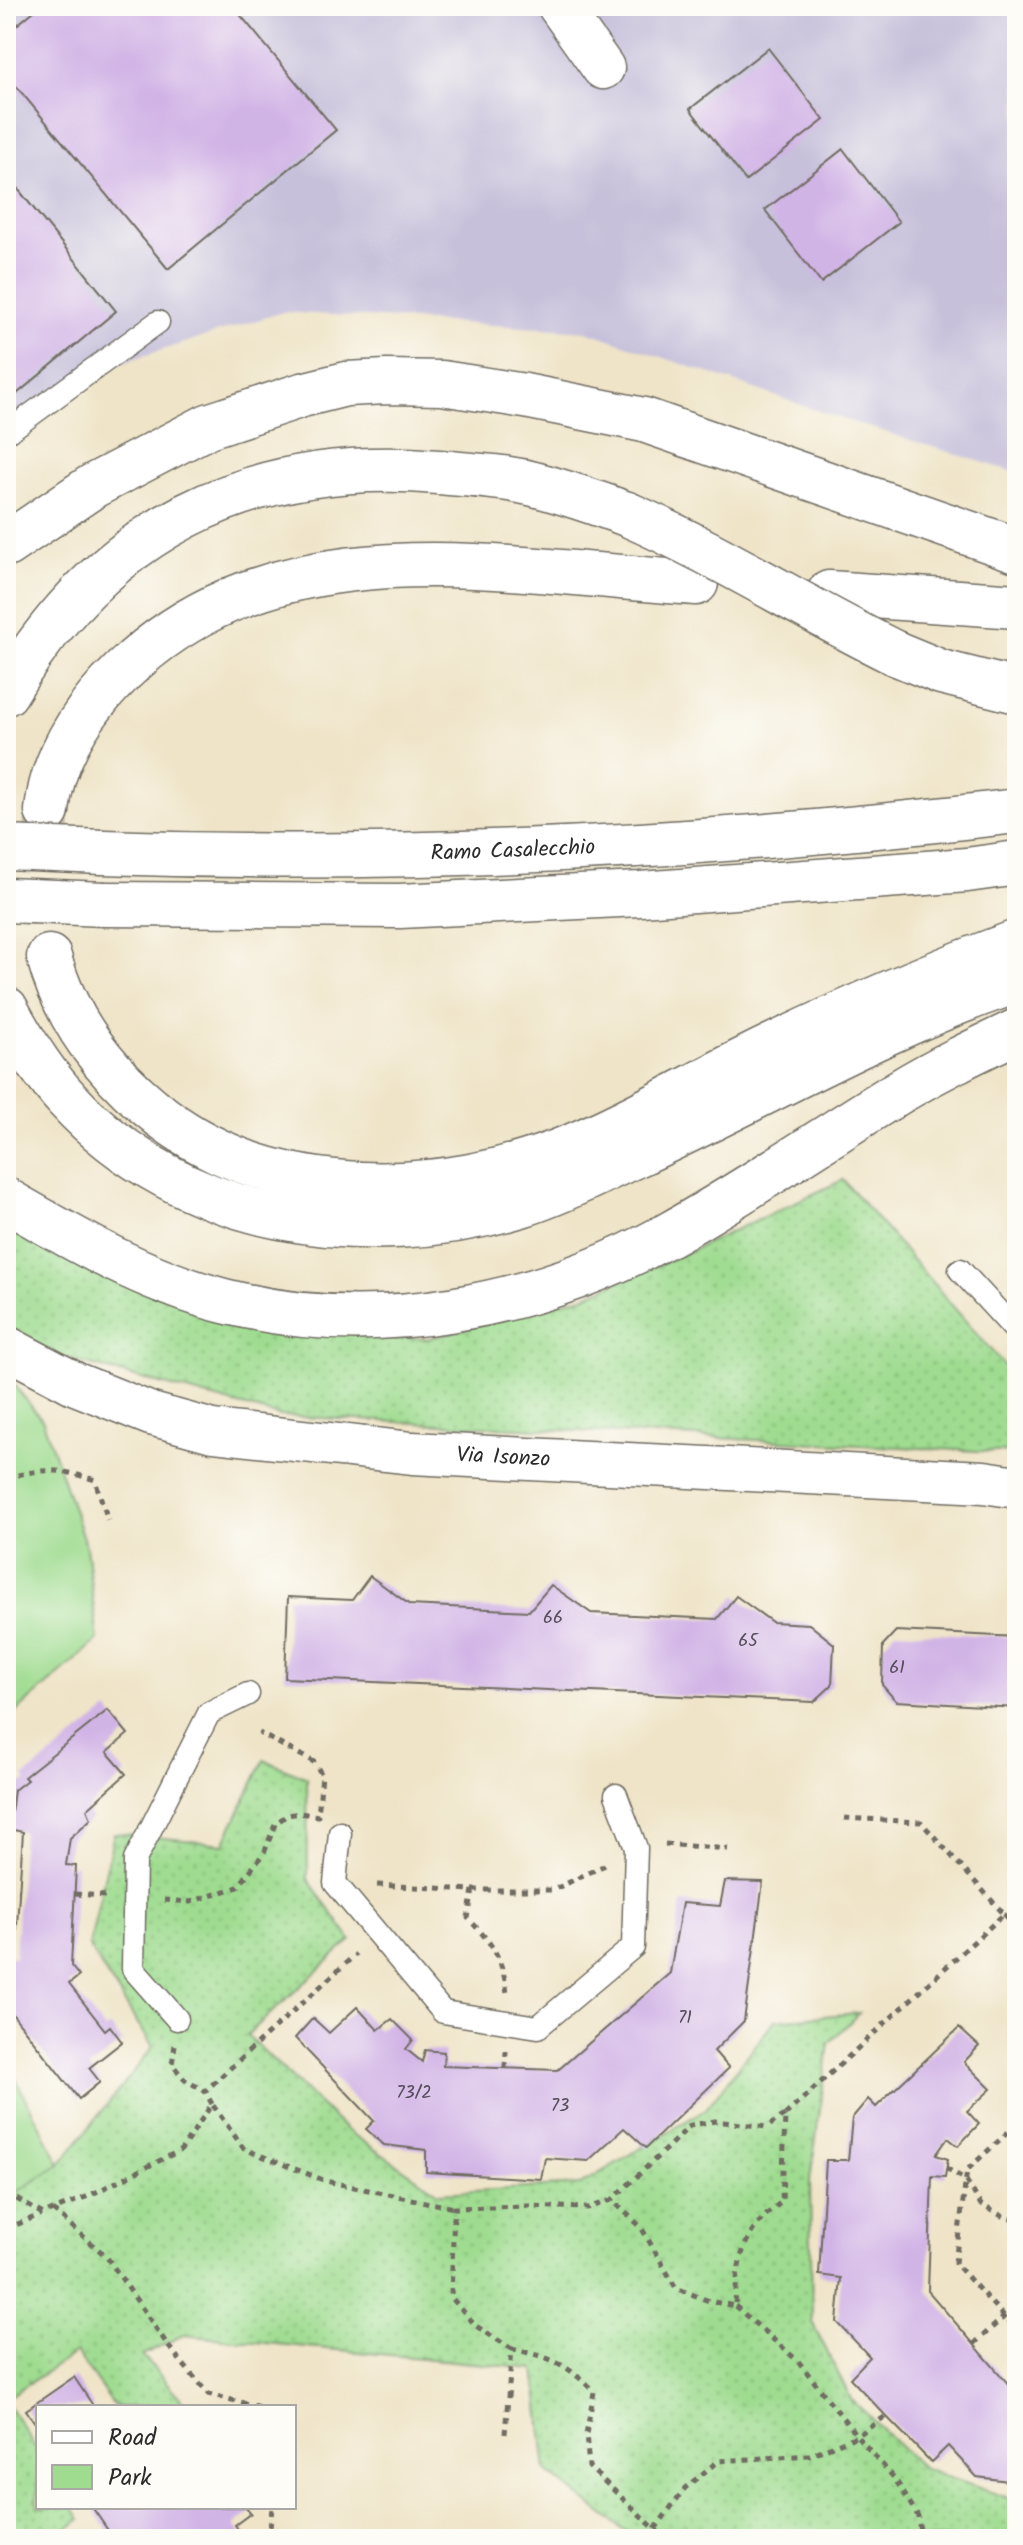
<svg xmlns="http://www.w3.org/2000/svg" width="1023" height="2545" viewBox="0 0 1023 2545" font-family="Kalam,sans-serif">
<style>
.industrial{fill:#c6c0da}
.grass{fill:url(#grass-dots);stroke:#65845e;stroke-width:2}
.park{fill:#9fdc90;stroke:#65845e;stroke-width:2}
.building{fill:#d1b4e6}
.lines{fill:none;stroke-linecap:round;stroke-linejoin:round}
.highway-tunnel{stroke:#c8bfa9;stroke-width:44;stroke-dasharray:44 22;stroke-linecap:butt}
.lane-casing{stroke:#706c62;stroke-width:25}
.street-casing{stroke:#706c62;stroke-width:45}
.highway-casing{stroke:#706c62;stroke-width:47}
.path{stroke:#706c62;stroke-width:5;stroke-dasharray:6 6;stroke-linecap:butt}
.lane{stroke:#fff;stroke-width:22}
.street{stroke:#fff;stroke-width:42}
.highway{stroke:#fff;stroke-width:44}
.highway-bridge-casing{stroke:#706c62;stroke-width:47;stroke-linecap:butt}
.highway-bridge{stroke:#fff;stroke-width:44}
.labels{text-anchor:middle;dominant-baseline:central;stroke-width:8;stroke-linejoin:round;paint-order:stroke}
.number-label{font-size:18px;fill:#544d5a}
.street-label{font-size:22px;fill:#2b2b2b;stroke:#fdfcf7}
</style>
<defs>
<pattern id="grass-dots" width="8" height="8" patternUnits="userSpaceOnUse" patternTransform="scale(2)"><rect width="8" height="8" fill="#9fdc90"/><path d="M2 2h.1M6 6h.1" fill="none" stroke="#89bd7c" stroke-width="1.8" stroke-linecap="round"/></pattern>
</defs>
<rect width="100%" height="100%" fill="#fdfcf7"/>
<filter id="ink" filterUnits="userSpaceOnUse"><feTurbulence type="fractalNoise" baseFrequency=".0125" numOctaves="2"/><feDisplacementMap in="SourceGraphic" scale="16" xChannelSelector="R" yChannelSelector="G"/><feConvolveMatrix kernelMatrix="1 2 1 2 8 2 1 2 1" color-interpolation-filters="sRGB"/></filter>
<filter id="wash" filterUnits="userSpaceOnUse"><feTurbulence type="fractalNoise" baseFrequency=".006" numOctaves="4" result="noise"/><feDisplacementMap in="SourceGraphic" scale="32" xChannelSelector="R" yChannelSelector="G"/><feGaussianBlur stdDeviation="1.8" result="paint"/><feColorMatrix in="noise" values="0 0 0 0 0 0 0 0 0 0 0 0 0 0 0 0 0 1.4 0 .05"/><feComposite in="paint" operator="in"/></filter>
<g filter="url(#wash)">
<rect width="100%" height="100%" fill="#efe4c8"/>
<path class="industrial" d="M6,6H1017V473L830,415L586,331L283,312L111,366L6,448Z"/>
<g class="grass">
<path d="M843,1180L1017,1380V1453L280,1416L61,1357L6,1327V1225L222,1322L427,1339L584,1296L677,1257Z"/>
<path d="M264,1760L307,1778L308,1879L351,1940L247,2035L345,2129L439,2193L580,2185L706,2109L775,2020L859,2013L829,2043L810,2181L812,2322L851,2399L923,2469L1017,2501V2539L634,2538L546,2471L535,2369L183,2335L142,2355L188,2407H115L76,2353L6,2398V2199L60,2164L153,2047L89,1947L114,1833L224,1844Z"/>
<path d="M6,2401L38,2452V2507H73L81,2519L53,2539H6Z"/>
</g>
<g class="park">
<path d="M6,1375L43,1421L86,1547L98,1640L6,1721Z"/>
<path d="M6,2061L60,2164L6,2199Z"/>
</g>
<g id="blocks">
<g class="building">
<path d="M40,6H233L336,130L168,269L6,74V34Z"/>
<path d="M768,48L824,120L746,181L690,109Z"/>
<path d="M843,149L899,222L821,283L765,210Z"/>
<path d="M6,174L116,311L6,403Z"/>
<path d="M370,1576L410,1605L529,1611L551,1585L591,1613L717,1619L736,1596L772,1622L809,1624L834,1644L832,1685L814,1702L285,1678L288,1597L352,1600Z"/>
<path d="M896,1631L1017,1637V1708L896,1701L882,1685L883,1645Z"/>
<path d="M108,1710L128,1734L107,1752L126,1774L87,1809L91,1819L70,1838L66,1865L76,1866L71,1966L79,1976L69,1984L105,2030L110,2026L122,2042L89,2068L100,2082L79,2099L6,2006V1956L15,1957L23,1832L9,1829L14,1790L27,1780L24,1777Z"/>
<path d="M725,1881L763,1882L744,2021L714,2051L729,2068L646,2148L624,2128L588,2161L545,2158L541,2179L426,2172V2150L384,2145L366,2129L374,2121L295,2038L313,2018L329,2033L357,2007L378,2030L392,2019L413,2040L406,2049L422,2062L425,2050L444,2052L443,2066L558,2070L670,1973L682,1903L720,1906Z"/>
<path d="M959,2028L979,2046L964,2062L991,2089L967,2111L979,2124L958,2146L948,2138L936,2155L948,2159L945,2177L932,2176L928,2291L1017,2394V2482L977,2477L948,2446L931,2462L886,2416L850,2378L870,2357L837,2322L841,2278L819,2275L826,2160H848L852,2118L868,2099L876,2107Z"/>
<path d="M74,2377L94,2407H38V2427L26,2410Z"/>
<path d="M92,2507H246L251,2513L235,2525L244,2538L242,2539H114Z"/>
</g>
</g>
</g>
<g filter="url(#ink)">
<use href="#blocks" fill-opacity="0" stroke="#706c62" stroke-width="2"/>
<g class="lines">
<path class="highway-tunnel" d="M47,814L45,872L49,957"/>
<g class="lane-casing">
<g id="lane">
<path d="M6,433L158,322"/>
<path d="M960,1270L1017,1332"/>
<path d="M340,1833L335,1883L443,2012L538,2027L633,1947L636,1848L616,1795"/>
<path d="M177,2019L133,1969L135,1860L209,1713L248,1694"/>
</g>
</g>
<g class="street-casing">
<g id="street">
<path d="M559,6L603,68"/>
<path id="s1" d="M6,1347L76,1384L151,1414L213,1431L412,1453L984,1482L1017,1487"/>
</g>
</g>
<g class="highway-casing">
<g id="highway">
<path d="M6,545L93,486L208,426L302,395L346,384L387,382L442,383L525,396L644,420L1017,550"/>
<path d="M829,593L1017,606"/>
<path d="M895,653L941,672L1017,691"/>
<path d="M6,693C103,529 248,456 438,472C470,475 503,476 534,484C566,492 596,503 627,514"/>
<path d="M47,811C52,756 84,709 123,671C279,520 501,571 696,583"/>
<path id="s2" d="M103,852C408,863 714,847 1017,811"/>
<path d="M105,904L400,906L640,894L967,870L1017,863"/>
<path d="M49,957C67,1023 108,1075 162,1117C275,1204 444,1199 572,1146C641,1117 705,1078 772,1046C852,1008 934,972 1017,942"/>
<path d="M6,1009C23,1041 43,1073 67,1099C181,1224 364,1252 521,1205C559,1193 595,1174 632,1157C760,1099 882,1025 1017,981"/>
<path d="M6,1200C75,1240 146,1281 224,1301C372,1339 536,1308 668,1235C747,1191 822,1139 899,1092C937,1069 977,1050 1017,1031"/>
</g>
</g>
<g class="path">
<path d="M6,1478C43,1468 58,1468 95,1480L108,1520"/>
<path d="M665,1844L728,1849"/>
<path d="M377,1885L473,1890H553L605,1865"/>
<path d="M6,1889L19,1890"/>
<path d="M473,1890L468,1918C493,1945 502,1956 507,1993"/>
<path d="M75,1894L106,1896"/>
<path d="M164,1900L190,1902L238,1887L265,1851L275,1824L287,1815L300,1813L318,1816L322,1775L314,1762L259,1733"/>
<path d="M1004,1914L1017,1927"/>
<path d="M175,2045L172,2064L185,2080L205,2091"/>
<path d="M505,2068L506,2051"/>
<path d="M212,2104L205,2091L356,1954"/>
<path d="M785,2115L1004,1914L921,1822L843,1818"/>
<path d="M1017,2124L967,2170L955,2263L1017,2331"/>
<path d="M946,2168L966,2180L981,2205L1006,2218L1017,2220"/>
<path d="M6,2193L43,2214L86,2197L181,2150L212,2104L244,2149L326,2181L454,2208"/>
<path d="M53,2210L106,2256L169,2347L208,2394L260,2407"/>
<path d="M6,2229L42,2214"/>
<path d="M735,2306L798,2361L857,2436L895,2479L918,2516L921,2539"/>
<path d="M974,2344L1017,2305"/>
<path d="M512,2349L476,2326L451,2297L454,2208L527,2206L588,2208L612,2200L641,2227L676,2288L709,2301L735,2306C737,2261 742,2230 782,2202L785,2115L767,2127L715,2121L691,2125L612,2200"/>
<path d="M505,2434L512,2349C552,2358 565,2362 594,2392L586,2434L589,2467L655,2529L660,2534L659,2539"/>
<path d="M655,2529L685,2488L718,2461L810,2455L857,2436L886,2416"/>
<path d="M269,2539L272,2507"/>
</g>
<use href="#lane" class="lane"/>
<use href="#street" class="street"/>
<use href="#highway" class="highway"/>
<g class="highway-bridge-casing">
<g id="highway-bridge">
<path d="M627,514C719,554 805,609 895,653"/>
<path d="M6,848L103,852"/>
<path d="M6,900L105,904"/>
</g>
</g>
<use href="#highway-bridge" class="highway-bridge"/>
</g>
</g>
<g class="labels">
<g class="number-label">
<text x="553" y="1618">66</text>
<text x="748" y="1641">65</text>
<text x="897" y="1668">61</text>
<text x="685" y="2018">71</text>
<text x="414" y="2093">73/2</text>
<text x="560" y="2106">73</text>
</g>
<g class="street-label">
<text stroke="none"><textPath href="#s2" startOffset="410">Ramo Casalecchio</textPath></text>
<text stroke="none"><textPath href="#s1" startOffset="516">Via Isonzo</textPath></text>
</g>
</g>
<rect width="1023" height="2545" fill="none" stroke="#fdfcf7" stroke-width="32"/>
<rect x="36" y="2405" width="260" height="104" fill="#fdfcf7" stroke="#a9a8a5" stroke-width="2"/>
<rect x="52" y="2431" width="40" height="12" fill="#ffffff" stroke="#a9a8a5" stroke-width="2"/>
<text x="108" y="2445" font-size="24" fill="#2b2b2b">Road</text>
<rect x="52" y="2465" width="40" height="24" fill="#9fdc90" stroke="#a9a8a5" stroke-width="2"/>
<text x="108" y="2485" font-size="24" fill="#2b2b2b">Park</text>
</svg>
